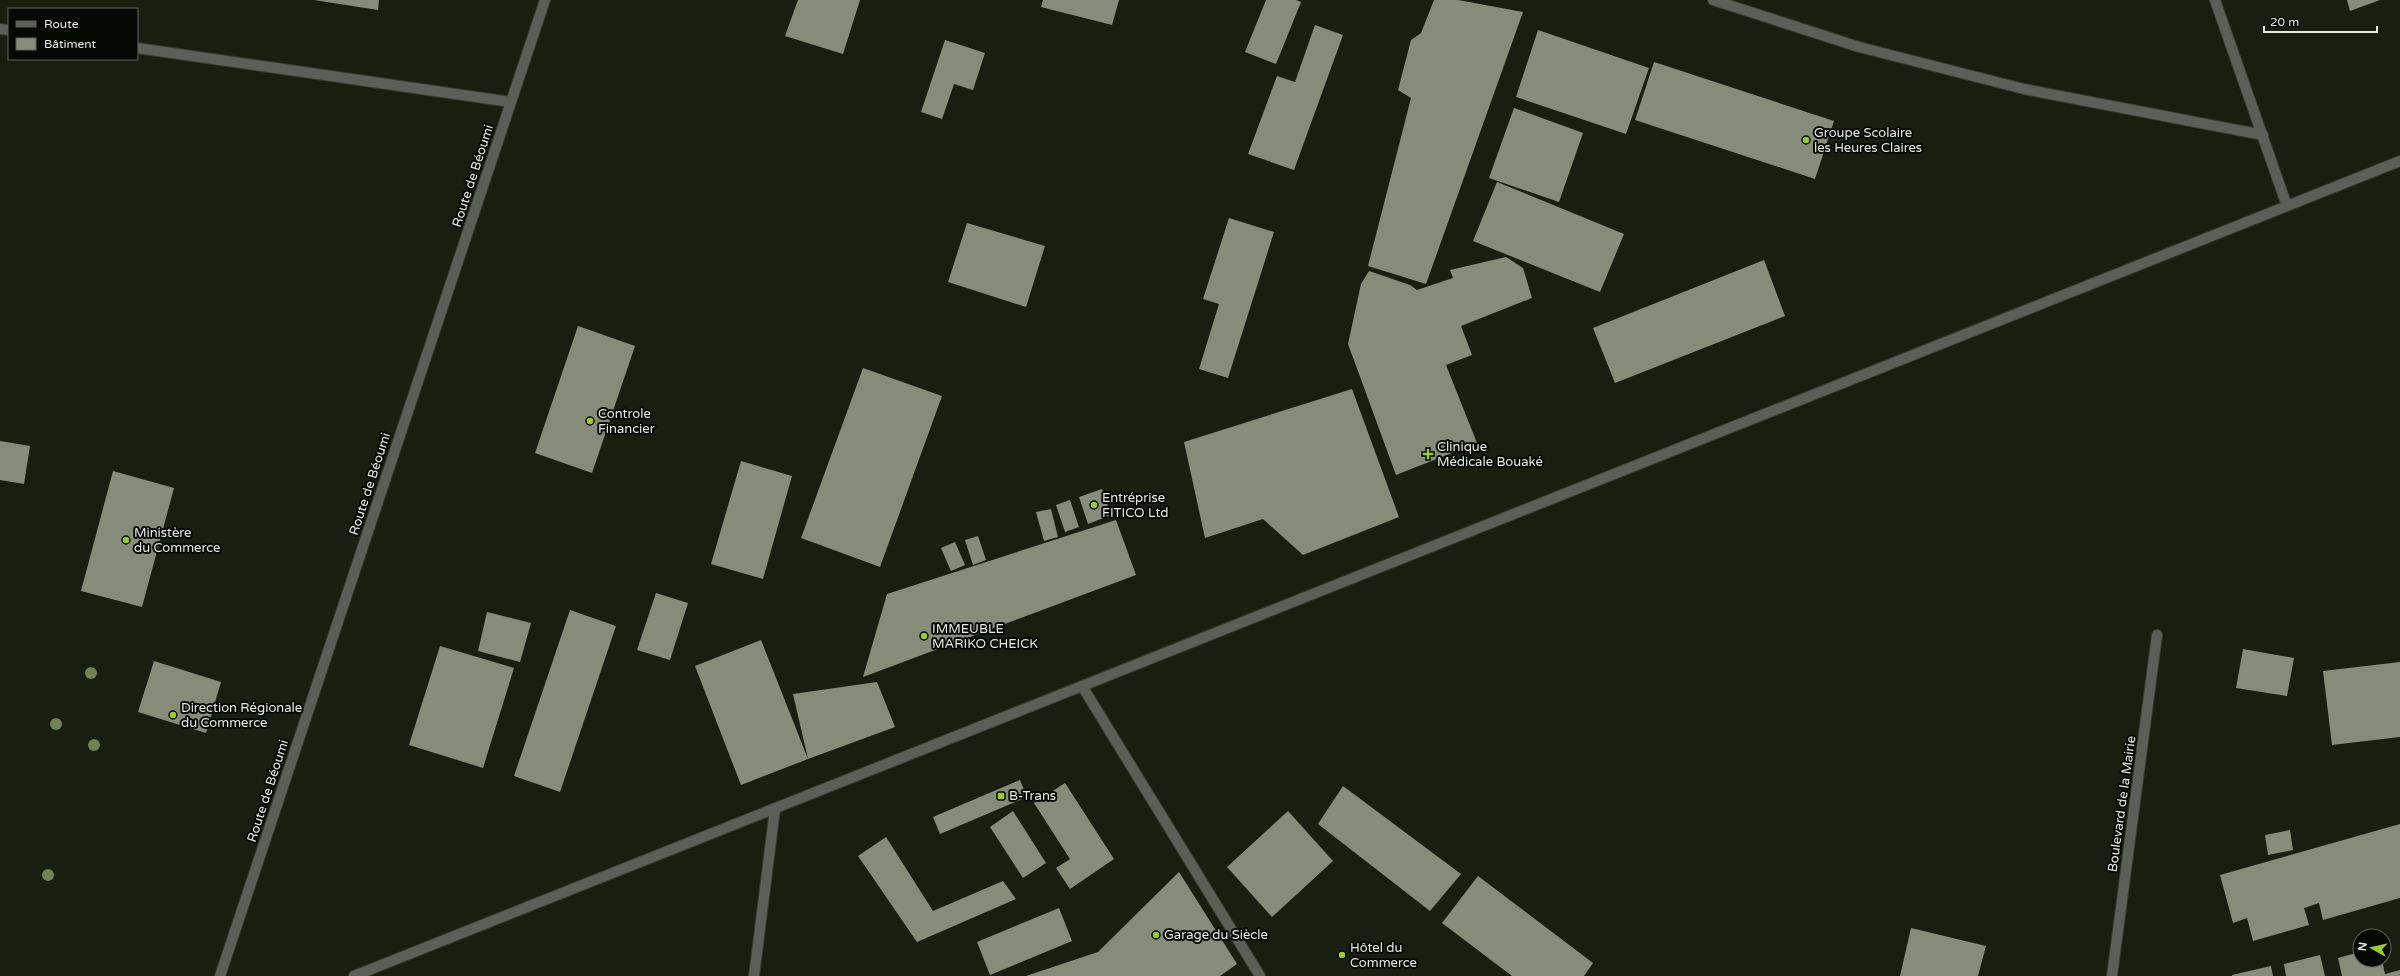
<svg xmlns="http://www.w3.org/2000/svg" width="2400" height="976" viewBox="0 0 2400 976" font-family="'Varela Round',sans-serif">
<style>
.building{fill:#858d7a}
.lines{fill:none;stroke-linecap:round;stroke-linejoin:round}
.minor-casing{stroke:#363b2d;stroke-width:12}
.minor{stroke:#5b5f57;stroke-width:10}
.tree{fill:#708156}
.poi-dot{fill:#9bcb33;stroke:#060804;stroke-width:1.5}
.labels{text-anchor:middle;dominant-baseline:central;stroke-width:4;stroke-linejoin:round;paint-order:stroke}
.poi-label{font-size:13px;fill:#e6eae0;stroke:#060804;text-anchor:start}
.street-label{font-size:13px;fill:#e6eae0;stroke:#060804}
</style>
<rect width="100%" height="100%" fill="#191f10"/>
<g class="building">
<path d="M314,0H379L378,10Z"/>
<path d="M798,0H860L843,54L785,36Z"/>
<path d="M1043,0H1119L1112,25L1041,7Z"/>
<path d="M1266,0H1296L1301,2L1276,64L1245,52Z"/>
<path d="M1434,0H1458L1523,12L1426,284L1368,266L1411,98L1398,90L1411,40L1421,33Z"/>
<path d="M2347,0H2380L2350,11Z"/>
<path d="M1315,25L1343,35L1294,170L1248,154L1277,76L1295,82Z"/>
<path d="M1538,30L1649,68L1626,134L1516,97Z"/>
<path d="M945,40L985,53L973,90L954,84L942,119L921,112Z"/>
<path d="M1654,62L1834,121L1815,179L1635,120Z"/>
<path d="M1514,108L1583,133L1559,202L1489,178Z"/>
<path d="M1497,182L1624,234L1600,292L1473,241Z"/>
<path d="M1229,218L1274,232L1228,378L1199,369L1219,304L1203,299Z"/>
<path d="M967,223L1045,246L1026,307L948,282Z"/>
<path d="M1506,257L1523,268L1532,298L1461,326L1472,355L1446,365L1477,443L1396,475L1348,344L1361,284L1369,271L1410,285L1417,290L1453,278L1450,270Z"/>
<path d="M1764,260L1785,316L1615,383L1593,328Z"/>
<path d="M578,326L635,346L592,473L535,453Z"/>
<path d="M863,368L942,396L880,567L801,538Z"/>
<path d="M1352,389L1399,517L1303,555L1263,519L1205,538L1184,442Z"/>
<path d="M0,441L30,446L24,484L0,480Z"/>
<path d="M741,461L792,476L763,579L711,564Z"/>
<path d="M113,471L174,488L142,607L81,591Z"/>
<path d="M1102,489L1111,515L1088,524L1079,497Z"/>
<path d="M1070,500L1079,527L1065,532L1056,505Z"/>
<path d="M1051,509L1058,537L1044,541L1036,512Z"/>
<path d="M1116,520L1136,575L863,677L887,594Z"/>
<path d="M978,536L986,560L973,565L965,540Z"/>
<path d="M955,542L965,565L951,571L941,548Z"/>
<path d="M656,593L688,603L670,660L637,650Z"/>
<path d="M570,610L616,626L560,792L514,776Z"/>
<path d="M487,612L531,623L520,662L478,651Z"/>
<path d="M761,640L808,759L741,785L695,666Z"/>
<path d="M440,646L514,668L483,768L409,745Z"/>
<path d="M2243,649L2294,658L2287,696L2236,688Z"/>
<path d="M154,661L221,682L206,733L138,712Z"/>
<path d="M2400,662V737L2332,745L2323,671Z"/>
<path d="M877,682L895,727L808,759L793,694Z"/>
<path d="M1020,780L1027,797L940,834L933,817Z"/>
<path d="M1065,783L1114,859L1070,889L1056,868L1070,859L1034,803Z"/>
<path d="M1343,786L1461,874L1430,911L1318,824Z"/>
<path d="M1013,811L1046,863L1023,878L990,827Z"/>
<path d="M1288,811L1333,861L1272,917L1227,867Z"/>
<path d="M2400,824V898L2323,920L2319,903L2304,908L2309,925L2253,941L2247,918L2233,923L2220,875Z"/>
<path d="M2290,830L2293,850L2268,855L2265,835Z"/>
<path d="M886,837L933,911L1003,881L1016,899L917,942L858,856Z"/>
<path d="M1179,872L1237,964L1220,976H1026L1098,952Z"/>
<path d="M1478,876L1593,963L1584,976H1512L1442,923Z"/>
<path d="M1059,908L1072,941L990,975L977,942Z"/>
<path d="M1911,928L1986,946L1978,976H1900Z"/>
<path d="M2360,952V960H2382L2385,974L2400,970V976H2342L2338,958Z"/>
<path d="M2320,955L2325,976H2286L2284,964Z"/>
<path d="M2271,966L2273,976H2232V975Z"/>
</g>
<g class="lines">
<g class="minor-casing">
<g id="minor">
<path d="M1713,0L1859,47L2024,89L2263,135"/>
<path d="M2215,0L2287,206"/>
<path d="M0,29L9,30"/>
<path d="M137,48L511,102"/>
<path d="M1082,686L1260,976"/>
<path d="M220,976L545,0"/>
<path d="M354,976L2400,161"/>
<path d="M754,976L775,809"/>
<path d="M2112,976L2157,635"/>
</g>
</g>
<use href="#minor" class="minor"/>
</g>
<g class="tree">
<circle cx="91" cy="673" r="6"/>
<circle cx="56" cy="724" r="6"/>
<circle cx="94" cy="745" r="6"/>
<circle cx="48" cy="875" r="6"/>
</g>
<g class="poi-dot">
<circle cx="1806" cy="140" r="4"/>
<circle cx="590" cy="421" r="4"/>
<path d="M1426 448h4v4h4v4h-4v4h-4v-4h-4v-4h4z"/>
<circle cx="1094" cy="505" r="4"/>
<circle cx="126" cy="540" r="4"/>
<circle cx="924" cy="636" r="4"/>
<circle cx="173" cy="715" r="4"/>
<rect x="997" y="792" width="8" height="8" rx="2"/>
<circle cx="1156" cy="935" r="4"/>
<circle cx="1342" cy="955" r="4"/>
</g>
<g class="labels">
<g class="poi-label">
<text x="1814" y="133">Groupe Scolaire<tspan x="1814" dy="15">les Heures Claires</tspan></text>
<text x="598" y="414">Controle<tspan x="598" dy="15">Financier</tspan></text>
<text x="1437" y="447">Clinique<tspan x="1437" dy="15">Médicale Bouaké</tspan></text>
<text x="1102" y="498">Entréprise<tspan x="1102" dy="15">FITICO Ltd</tspan></text>
<text x="134" y="533">Ministère<tspan x="134" dy="15">du Commerce</tspan></text>
<text x="932" y="629">IMMEUBLE<tspan x="932" dy="15">MARIKO CHEICK</tspan></text>
<text x="181" y="708">Direction Régionale<tspan x="181" dy="15">du Commerce</tspan></text>
<text x="1009" y="796">B-Trans</text>
<text x="1164" y="935">Garage du Siècle</text>
<text x="1350" y="948">Hôtel du<tspan x="1350" dy="15">Commerce</tspan></text>
</g>
<g class="street-label">
<text transform="translate(473 176) rotate(-72)">Route de Béoumi</text>
<text transform="translate(370 484) rotate(-72)">Route de Béoumi</text>
<text transform="translate(268 791) rotate(-72)">Route de Béoumi</text>
<text transform="translate(2122 804) rotate(-82)">Boulevard de la Mairie</text>
</g>
</g>
<rect x="8" y="8" width="130" height="52" fill="#060804" stroke="#60625c"/>
<rect x="16" y="21" width="20" height="6" fill="#5b5f57" stroke="#60625c"/>
<text x="44" y="28" font-size="12" fill="#e6eae0">Route</text>
<rect x="16" y="38" width="20" height="12" fill="#858d7a" stroke="#60625c"/>
<text x="44" y="48" font-size="12" fill="#e6eae0">Bâtiment</text>
<g transform="translate(2372 948) rotate(278)"><circle r="19" fill="#060804" stroke="#60625c"/>
<path d="M0-3L7 15L0 10L-7 15Z" fill="#9bcb33"/>
<text y="-6" font-size="11" font-weight="bold" text-anchor="middle" fill="#e6eae0">N</text>
</g>
<path d="M2264 26v6h113v-6" fill="none" stroke="#e6eae0" stroke-width="2"/>
<text x="2270" y="26" font-size="12" fill="#e6eae0" stroke="#060804" stroke-width="3" paint-order="stroke">20 m</text>
</svg>
